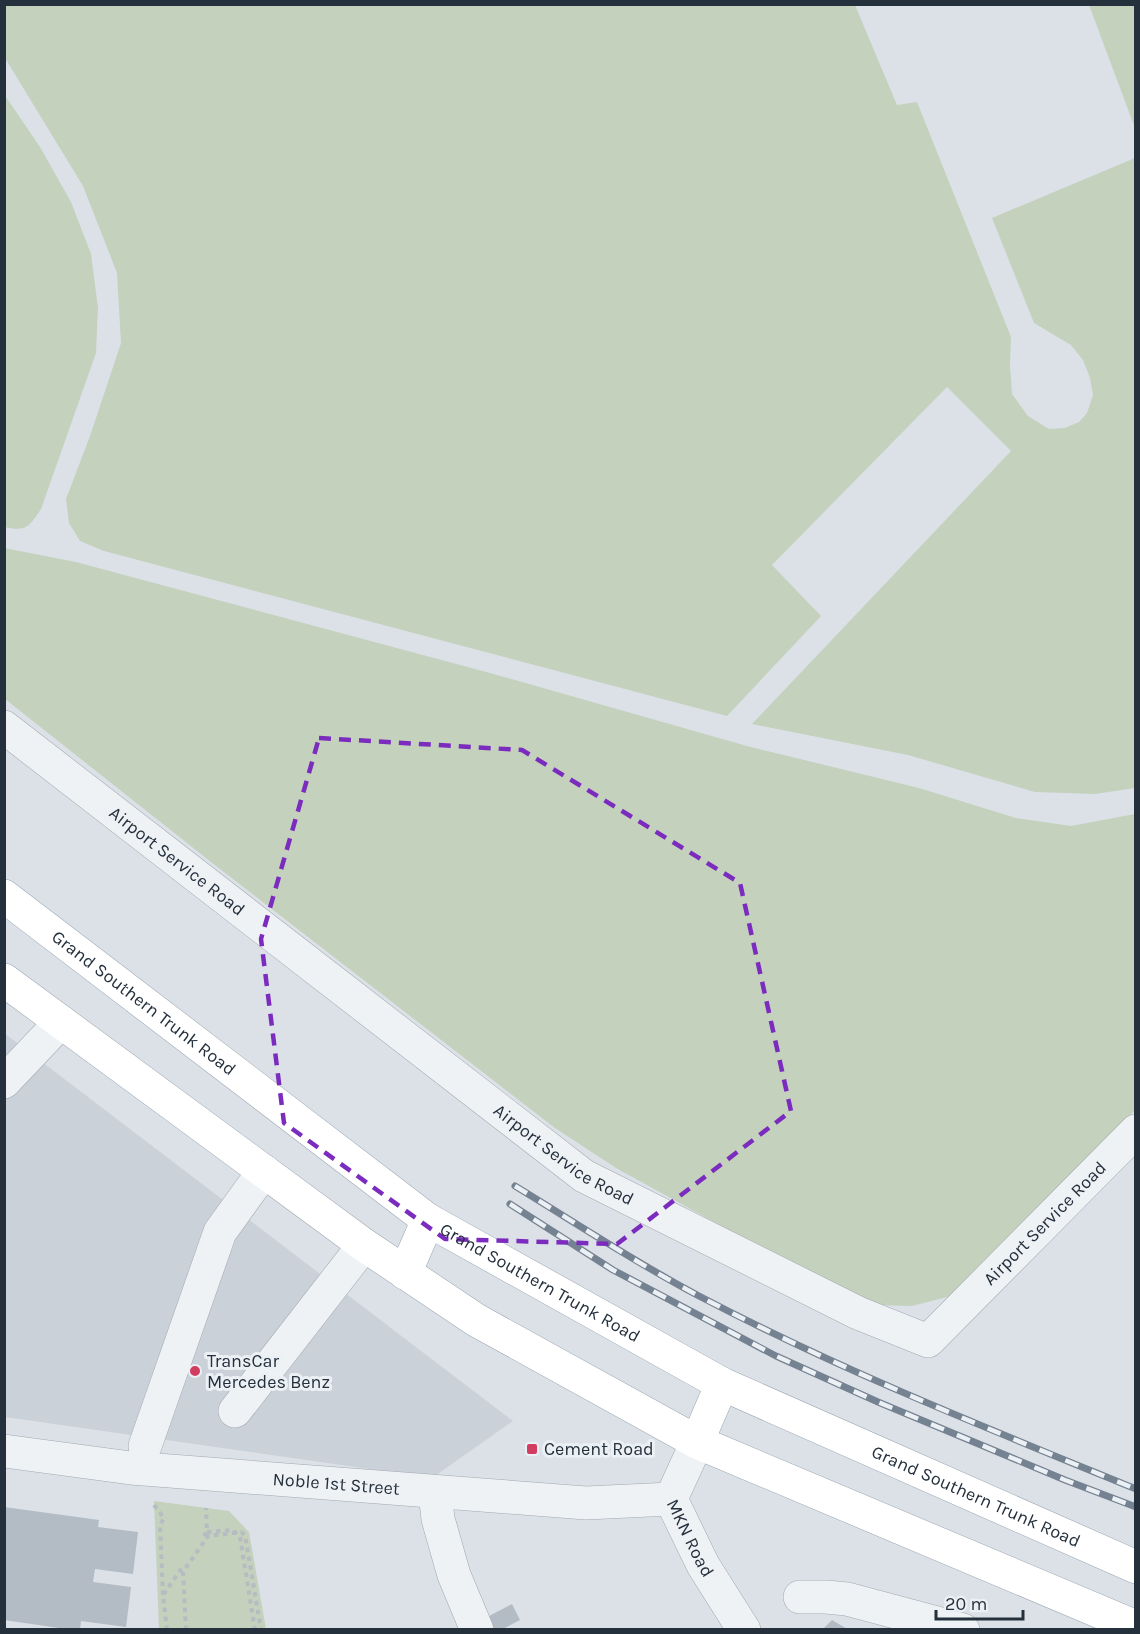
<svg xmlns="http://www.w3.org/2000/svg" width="1140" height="1634" viewBox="0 0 1140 1634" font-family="Karla,sans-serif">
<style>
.built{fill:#cad1d9}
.green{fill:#c4d1bd}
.building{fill:#b3bbc4}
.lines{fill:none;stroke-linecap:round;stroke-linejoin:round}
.minor-casing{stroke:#a1a8b1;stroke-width:34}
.major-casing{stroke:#9ba7b3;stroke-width:34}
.path{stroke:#b6bcc1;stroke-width:4;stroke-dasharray:4.5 4.5;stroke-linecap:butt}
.minor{stroke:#eff2f5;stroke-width:33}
.major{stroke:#fff;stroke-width:33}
.rail-casing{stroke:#758291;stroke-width:7}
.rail{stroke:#ebf0f5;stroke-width:4.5;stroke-dasharray:14;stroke-linecap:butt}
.marked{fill:none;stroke:#7b2cbf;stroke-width:4.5;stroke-dasharray:12 8;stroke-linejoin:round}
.poi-dot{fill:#d13c60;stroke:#ebf0f5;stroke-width:2}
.labels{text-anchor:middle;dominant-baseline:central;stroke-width:6;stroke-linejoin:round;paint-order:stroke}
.street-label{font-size:18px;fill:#25303d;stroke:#ebf0f5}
.poi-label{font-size:18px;fill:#25303d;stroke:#ebf0f5;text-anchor:start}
</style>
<rect width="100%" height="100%" fill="#dce1e7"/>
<path class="built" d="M4,1033L513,1421L432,1478L5,1417Z"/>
<g class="green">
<path d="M4,5H855L897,105L917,102L1011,337L1010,365L1012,394L1028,416L1049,429L1065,428L1079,422L1087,413L1093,395L1090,378L1083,360L1071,345L1034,323L992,218L1135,158V788L1095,794L1035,792L908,755L752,724L1011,451L947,387L772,565L821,616L727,716L104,551L80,541L69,523L66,499L90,436L121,343L117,273L83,186L5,58Z"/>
<path d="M1089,5H1135V128Z"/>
<path d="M4,94L40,147L71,202L91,254L98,308L96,353L41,509C29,527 26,532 4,527Z"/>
<path d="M4,548L76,562L490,673L747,746L919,788L1016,818L1071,826L1135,814V1110L971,1283L951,1296L912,1306L876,1305L834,1288L616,1168L555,1128L211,862L5,699Z"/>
<path d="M154,1501L229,1511L249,1532L266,1629H159Z"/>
</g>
<g class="building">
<path d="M4,1507L99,1520L98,1527L138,1532L133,1574L95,1569L93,1582L131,1587L126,1627L81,1621L80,1630H73L4,1620Z"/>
<path d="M512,1604L520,1620L501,1630H482L478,1622Z"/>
<path d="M832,1620L849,1630H822Z"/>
</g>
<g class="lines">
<g class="minor-casing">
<g id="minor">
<path id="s1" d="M4,727L584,1176L858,1313L928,1341L1136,1131"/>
<path d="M4,1082L61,1022"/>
<path d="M235,1411L364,1245"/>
<path id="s2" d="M697,1442L671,1499L703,1565L744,1630"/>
<path d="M145,1446L220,1232L264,1171"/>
<path id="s3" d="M4,1451L131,1468L586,1503L671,1499"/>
<path d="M435,1492L438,1519L454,1575L477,1630"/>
<path d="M800,1597H826L847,1599L963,1630"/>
</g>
</g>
<g class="major-casing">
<g id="major">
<path id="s4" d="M4,896L428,1220L722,1384L1136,1567"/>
<path d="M4,980L364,1245L476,1320L697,1442L1136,1627"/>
<path d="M405,1273L428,1220"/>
<path d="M697,1442L722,1384"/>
</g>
</g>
<g class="path">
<path d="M154,1505L164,1518L160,1525L163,1595"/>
<path d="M207,1532L233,1530L240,1537L255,1630"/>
<path d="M204,1536L207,1532L206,1508"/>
<path d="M167,1630L163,1595L184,1565"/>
<path d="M186,1630L183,1572L208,1536L241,1532L245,1535L261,1630"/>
</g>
<use href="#minor" class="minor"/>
<use href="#major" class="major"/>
<g class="rail-casing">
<g id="rail">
<path d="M515,1186C576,1223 636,1263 699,1296C840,1370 989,1429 1136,1489"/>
<path d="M510,1204L613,1270L776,1356L878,1402L1065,1480L1136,1507"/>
</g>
</g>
<use href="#rail" class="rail"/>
</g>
<path class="marked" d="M319,738L522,750L740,883L791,1111L617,1244L445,1239L284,1123L261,939Z"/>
<g class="poi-dot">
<circle cx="195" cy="1371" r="6"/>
<rect x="526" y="1443" width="12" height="12" rx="3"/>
</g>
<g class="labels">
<g class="street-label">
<text stroke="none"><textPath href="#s1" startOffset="219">Airport Service Road</textPath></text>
<text stroke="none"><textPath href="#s4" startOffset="176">Grand Southern Trunk Road</textPath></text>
<text stroke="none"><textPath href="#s1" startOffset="705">Airport Service Road</textPath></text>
<text stroke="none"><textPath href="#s1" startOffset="1281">Airport Service Road</textPath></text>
<text stroke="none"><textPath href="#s4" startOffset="662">Grand Southern Trunk Road</textPath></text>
<text stroke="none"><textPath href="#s3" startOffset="334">Noble 1st Street</textPath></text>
<text stroke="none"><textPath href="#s4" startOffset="1148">Grand Southern Trunk Road</textPath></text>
<text stroke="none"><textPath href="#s2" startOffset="106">MKN Road</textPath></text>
</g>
<g class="poi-label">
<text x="207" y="1361">TransCar<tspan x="207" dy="21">Mercedes Benz</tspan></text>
<text x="544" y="1449">Cement Road</text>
</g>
</g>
<rect width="1140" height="1634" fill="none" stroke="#25303d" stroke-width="12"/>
<path d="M936 1610v9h87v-9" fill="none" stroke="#25303d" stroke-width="3"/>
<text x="945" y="1610" font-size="18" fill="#25303d" stroke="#ebf0f5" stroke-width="4.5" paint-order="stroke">20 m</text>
</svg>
